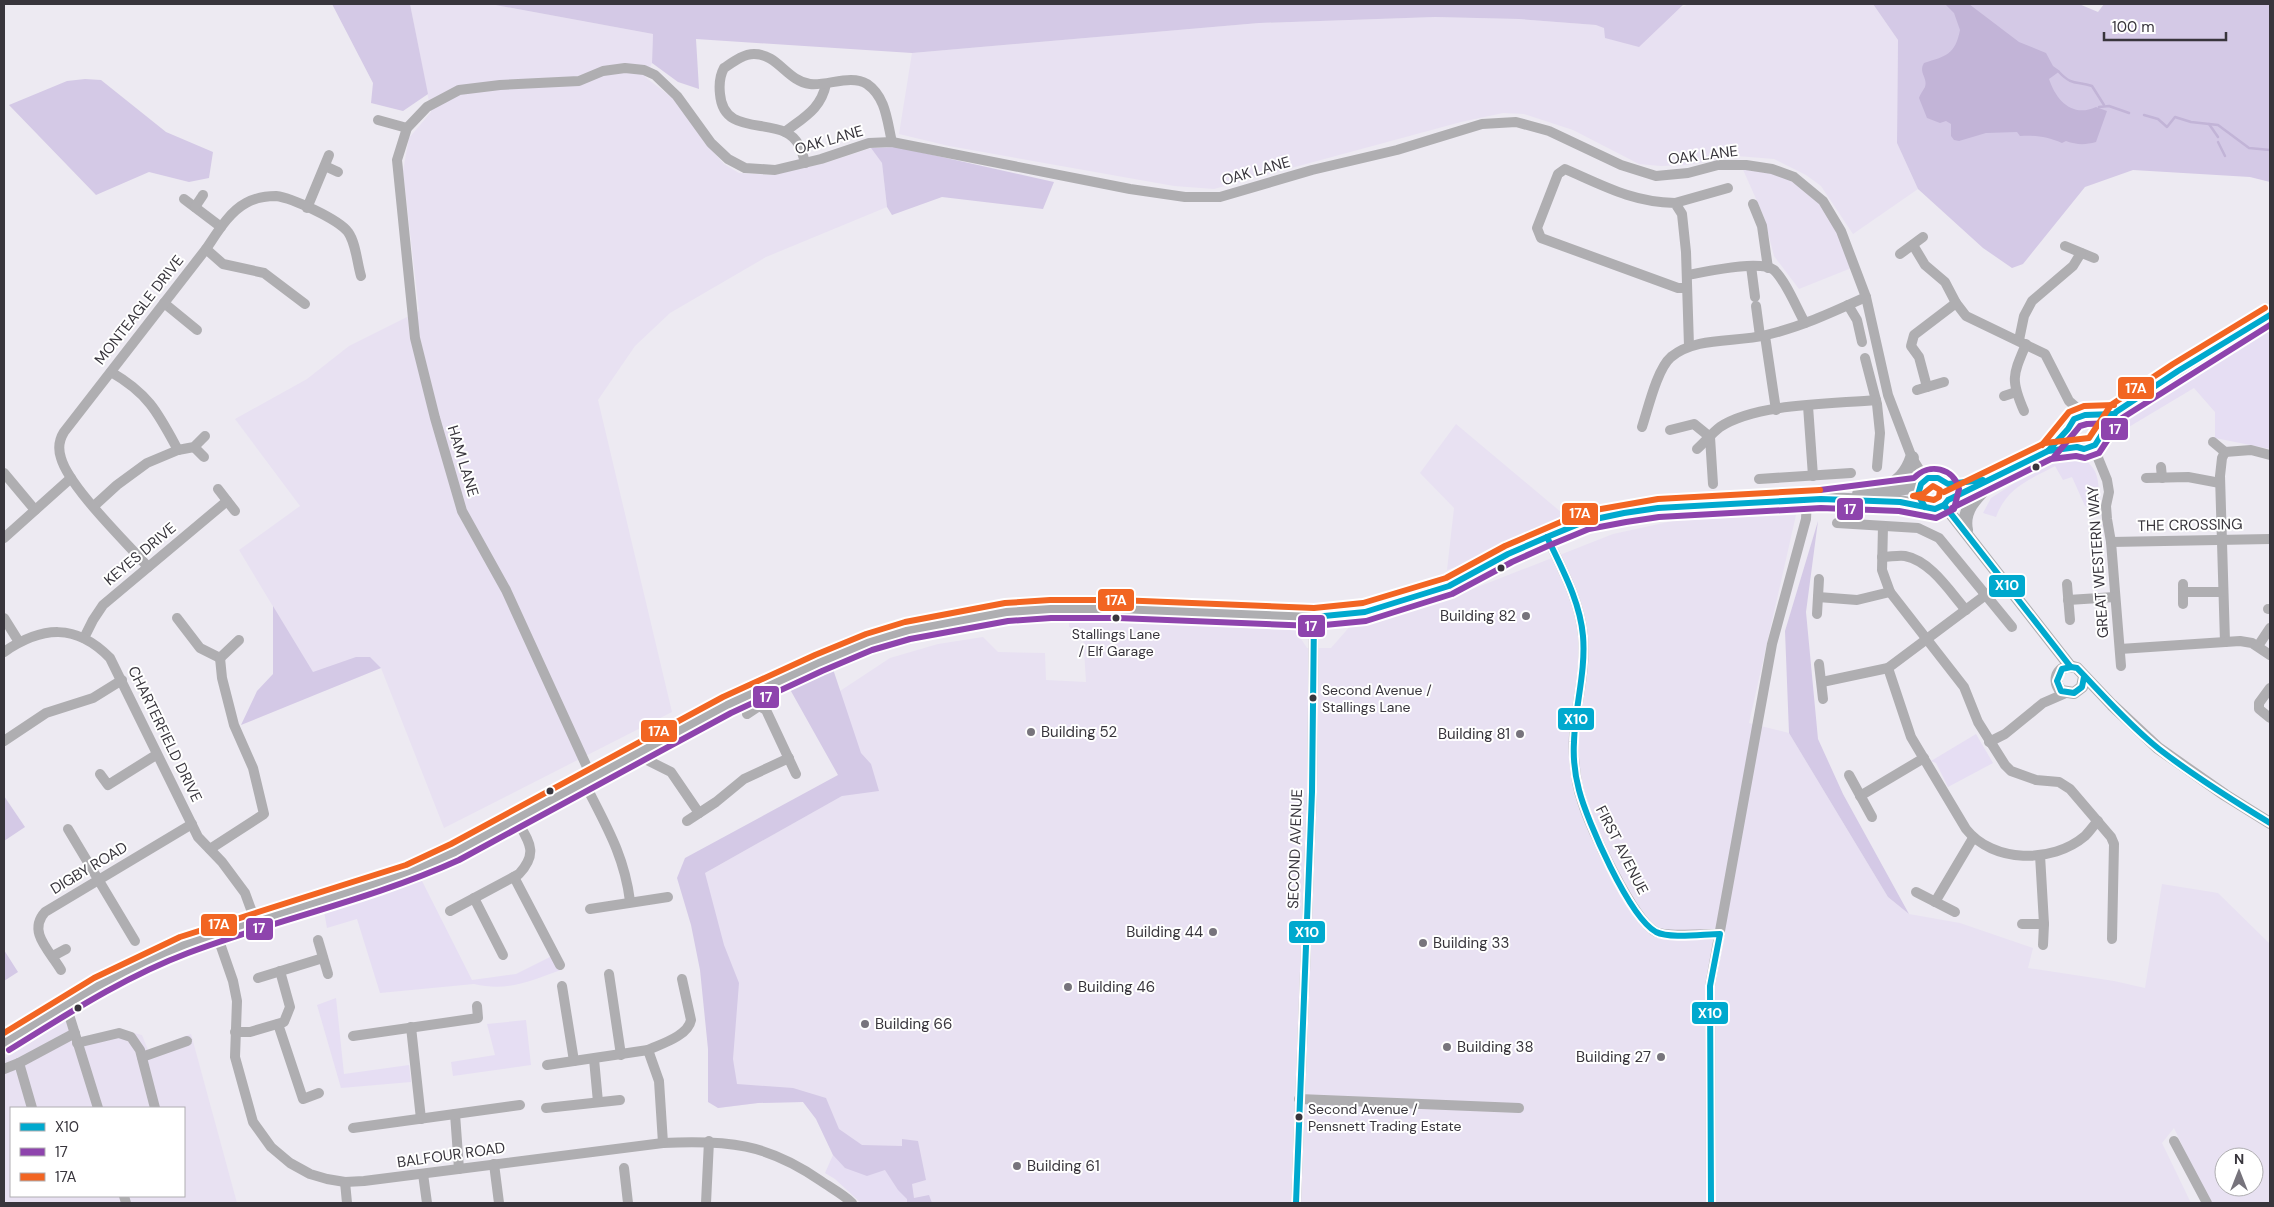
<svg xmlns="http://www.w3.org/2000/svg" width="2274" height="1207" viewBox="0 0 2274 1207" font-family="'DM Sans',sans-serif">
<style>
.built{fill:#e8e1f2;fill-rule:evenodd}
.green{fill:#e6def3}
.forest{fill:#d4c9e6}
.water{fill:#c2b4d7}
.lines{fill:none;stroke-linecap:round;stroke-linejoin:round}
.stream{stroke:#c2b4d7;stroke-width:2.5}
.minor{stroke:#afaeb1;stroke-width:10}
.tertiary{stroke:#afaeb1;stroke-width:12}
.secondary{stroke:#aeaeb1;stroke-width:14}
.bus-1-casing{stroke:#fff;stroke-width:10}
.bus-2-casing{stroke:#fff;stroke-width:10}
.bus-3-casing{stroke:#fff;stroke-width:10}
.bus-1{stroke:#00a9ce;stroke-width:6}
.bus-2{stroke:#8e44ad;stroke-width:6}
.bus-3{stroke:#f26522;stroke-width:6}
.bus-dot{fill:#38353c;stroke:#fff;stroke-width:2}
.poi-dot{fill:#77747c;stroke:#fff;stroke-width:2}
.labels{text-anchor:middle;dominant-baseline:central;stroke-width:4;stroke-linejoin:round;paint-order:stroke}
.bus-label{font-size:14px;fill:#38353c;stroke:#fff;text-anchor:start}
.street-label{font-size:15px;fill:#38353c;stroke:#fff}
.poi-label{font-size:15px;fill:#38353c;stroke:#fff;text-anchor:start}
.line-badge{stroke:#fff;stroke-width:2}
.badge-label{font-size:14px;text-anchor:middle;font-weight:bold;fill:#fff}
</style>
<rect width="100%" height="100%" fill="#edeaf2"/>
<g class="built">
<path d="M410,4H490L653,34L652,63L645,77L674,99L704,141L724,164L739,173L771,175L825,163L871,148L882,163L887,207L766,257L670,313L635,346L598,400L672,712L444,828L381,668L324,691L239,550L300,506L235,419L307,379L349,346L419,311L403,171L409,138L431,112Z"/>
<path d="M1689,4H1873L1898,40L1897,143L1918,189L1853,234L1821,186L1806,175L1774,159L1737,156L1686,165L1661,166L1639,164L1573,130L1524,114L1503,113L1461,122L1214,189L1174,186L949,146L899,134L912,53L1259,23L1435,17L1519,19L1596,25L1605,27L1680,8Z"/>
<path d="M1741,165L1772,169L1823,201L1854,267L1799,289L1774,256L1764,217Z"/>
<path d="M1456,424L1574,523L1447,570L1454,508L1420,473Z"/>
<path d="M1796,515L1749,723L1789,733L1888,897L1909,914L1960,923L2033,948L2028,968L2114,981L2145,988L2162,884L2218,893L2270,944V1203H2209L2174,1128L2162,1143L2191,1203H915L901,1163L833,1155L816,1119L803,1102L758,1103L718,1108L705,873L842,796L840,691L890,658L938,644L983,637L998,652L1045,653L1046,680L1086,682L1083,634L1069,627V619L1180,618L1290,622L1307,648H1331L1352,624L1437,603L1613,534L1677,520ZM2224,1157H2254V1187H2224Z"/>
<path d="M73,1016L81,1037L122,1030L142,1035L148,1050L191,1034L237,1203H4V1059ZM11,1108H184V1196H11Z"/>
</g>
<g class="green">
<path d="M2270,329V449L2215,438V412L2194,388L2107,440L2122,421L2243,348Z"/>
<path d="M2069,455C2101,461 2099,481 2099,508L2085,506L2072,477L2063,480L2055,466C2029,480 2007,487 1996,517L1983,513L1991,498L2013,484Z"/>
<path d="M1976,734L1993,763L1948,787L1936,763L1931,761Z"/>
<path d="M429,872L422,881L472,980L516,974L552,956L561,970C530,981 507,992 474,984L380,993L357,919L327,928L324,911Z"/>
<path d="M336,998L344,1074L409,1065L411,1082L341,1088L317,1005Z"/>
<path d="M526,1020L531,1065L453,1076L451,1062L495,1055L487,1024Z"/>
<path d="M833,1155L901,1163L915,1203H861L835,1179L825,1173Z"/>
</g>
<g class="forest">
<path d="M332,4H410L428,94L403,111L371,103L373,83Z"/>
<path d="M490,4H1684L1639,47L1605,38L1604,28L1596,25L1519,19L1435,17L1259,23L912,53L696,39L699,89L678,82L652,63L653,34Z"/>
<path d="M1873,4H2079L2098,12L2104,4H2270V182L2250,177L2133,170L2085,187L2023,264L2012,268L1983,248L1918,189L1897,143L1898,40Z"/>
<path d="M85,79L101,80L166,132L213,152L209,178L189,182L149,172L96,195L9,105L67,81Z"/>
<path d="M897,147L1054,182L1043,209L942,197L892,215L887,207L882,163L871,148Z"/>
<path d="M1818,521L1806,612L1818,739L1843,794L1909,914L1888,897L1789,733L1785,631Z"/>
<path d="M273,606L313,672L356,657H370L381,668L241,725L257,691L273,674Z"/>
<path d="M832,666L861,753L871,764L879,791L842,796L705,873L724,945L739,983L733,1059L737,1084L793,1088L826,1098L839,1129L862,1145L902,1146V1139L918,1141L926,1180L912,1184L914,1198L929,1195L932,1203H907V1199L898,1190L885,1170L867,1176L845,1168L833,1155L816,1119L803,1102L758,1103L718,1108L708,1102V1049L700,970L691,925L677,878L685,858L838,775L787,684Z"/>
<path d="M4,796L25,827L4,841Z"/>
<path d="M4,950L18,972L4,981V949Z"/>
</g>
<path class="water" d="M1945,4H1969L2019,42L2046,53L2053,66L2060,71L2049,79C2056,100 2072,118 2096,107L2107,111L2096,142C2085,145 2077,145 2066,141L2062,143C2047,137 2036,135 2020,136L2017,132L1986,133L1959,141L1954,140L1951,136V124L1946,121L1940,123L1927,118L1919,98C1920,94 1923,91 1925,87C1928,77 1918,73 1924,63C1946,56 1955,55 1960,30L1954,13Z"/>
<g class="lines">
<g class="stream">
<path d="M2059,72C2072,86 2077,81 2092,86L2104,105"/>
<path d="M2099,107L2109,106L2129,113"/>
<path d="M2144,115L2158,119L2167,127L2175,117L2191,122L2218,125L2249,148L2270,150"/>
<path d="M2209,124L2218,137"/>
<path d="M2218,142L2225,156"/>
</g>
<g class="minor">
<path d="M378,120L407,128"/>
<path d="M785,132C804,117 821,109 826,84"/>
<path d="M805,163C802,150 798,138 785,132C762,121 723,132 720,94C719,85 719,77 724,68C733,62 743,54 754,54C778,54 787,81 810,84C828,86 851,74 867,84C886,97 887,121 892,142"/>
<path d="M325,166L338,172"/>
<path d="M184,199L221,227"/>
<path d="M1675,203L1728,188"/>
<path d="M1753,204L1762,226L1768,268"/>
<path d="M195,207L203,195"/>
<path d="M307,208L329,155"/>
<path d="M1913,245L1925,265L1945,282L1956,303L1966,316L2045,354L2069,401L2085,415"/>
<path d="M2065,246L2094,258"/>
<path d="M206,249L223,264L264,273L305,304"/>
<path d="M1900,254L1923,237"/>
<path d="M1751,266L1755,297"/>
<path d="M1687,275C1705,272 1760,259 1774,270C1786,281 1797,309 1805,323"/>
<path d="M1687,288H1678L1541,238L1537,228L1558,174L1565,169C1604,186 1632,202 1675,203L1682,214L1686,252L1689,346"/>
<path d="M164,303L197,330"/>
<path d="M1848,305L1857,320L1862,342"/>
<path d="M1756,306L1760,336"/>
<path d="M1765,336L1776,410"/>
<path d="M2019,340L2024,316L2032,301L2073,266L2081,253"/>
<path d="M1865,358L1877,404L1880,433L1877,467"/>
<path d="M111,372C149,394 158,413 178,450"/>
<path d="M1927,387L1919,357L1911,346L1914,335L1956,303"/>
<path d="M1917,390L1944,382"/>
<path d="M2004,396L2016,392"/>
<path d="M1808,406L1813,476"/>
<path d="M2024,411C2010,379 2013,375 2026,344"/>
<path d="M1642,427C1648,409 1657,369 1671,357C1697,336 1736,343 1766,335C1801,327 1833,312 1866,297"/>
<path d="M1670,430L1694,424L1710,437L1713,484"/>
<path d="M2099,440L2098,458L2107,480L2109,492L2106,506L2107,519L2111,542L2121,666"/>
<path d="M2213,442L2225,452"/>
<path d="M194,447L204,457"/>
<path d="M1697,449C1705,442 1712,433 1720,427C1757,403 1832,404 1876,400"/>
<path d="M2225,452L2222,458L2220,476L2225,642"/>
<path d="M2225,452L2251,450L2270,455"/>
<path d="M2161,467L2162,478"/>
<path d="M4,473L35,510"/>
<path d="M2146,478L2188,477L2220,483"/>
<path d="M1759,479L1851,473"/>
<path d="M218,489L235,511"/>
<path d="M94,506L117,485L147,463L178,450L194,447L205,436"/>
<path d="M1837,523L1918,528L1939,538L2012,627"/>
<path d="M1883,526L1882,570L1890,592L1964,687L1978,722L2005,765L2011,771L2036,780L2059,782L2070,789L2111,837L2114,844L2112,939"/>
<path d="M1547,537C1562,569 1580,601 1583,636C1587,677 1571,717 1574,757C1575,772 1577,787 1582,801C1590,828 1633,920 1656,932C1667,937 1706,934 1720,934"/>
<path d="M4,538L71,478"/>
<path d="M2111,542L2270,539"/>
<path d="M1882,557C1890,557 1898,555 1905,556C1931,561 1950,592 1966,610"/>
<path d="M148,567C126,542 69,487 61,458C58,449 59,440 64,432L206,249C217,233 229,212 246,203C255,198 266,196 276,196C292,198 338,219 348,232C356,243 357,263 361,276"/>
<path d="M2067,584L2070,620"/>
<path d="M2183,584V604"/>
<path d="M2183,592H2223"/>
<path d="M1818,597L1857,600L1890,592"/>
<path d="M2068,600L2115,597"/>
<path d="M2268,609H2270"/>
<path d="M1817,614L1819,579"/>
<path d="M4,618L19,642"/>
<path d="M177,618L200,648L220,658L239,640"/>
<path d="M84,638L93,620L103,605L227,501"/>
<path d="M2258,646L2270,628"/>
<path d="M2120,649L2240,641L2252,643L2270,655"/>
<path d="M4,652C42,626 76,623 110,658L198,837L222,862L245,893L256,923"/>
<path d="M1819,664L1823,699"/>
<path d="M1888,668L1911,737L1966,829C1993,863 2052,864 2085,836C2089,832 2093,826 2098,821"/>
<path d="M1822,682L1888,668L1987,594"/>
<path d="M2270,688L2259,703V709L2270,718"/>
<path d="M747,714L759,706L766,710L796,774"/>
<path d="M4,741L46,713L93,698L122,680"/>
<path d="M1989,742L2005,734L2043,703L2066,693"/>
<path d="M641,751L647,760L671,772L699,813"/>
<path d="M100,774L108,785L156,755"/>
<path d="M1849,775L1872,817"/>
<path d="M592,778L506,590L462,511L435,418L415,338L397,160L407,128L427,107L459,90L500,85L579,81L603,71L625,68L644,70L655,75L677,96L711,143L728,159L745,168L775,170L821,159L869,143L892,142L1130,189L1185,197H1220L1312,170L1397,150L1482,124L1516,122L1549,131L1621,165L1656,176L1688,173L1718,165H1746L1772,169L1794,177L1823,201L1841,231L1866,297L1888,395L1912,458L1925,479"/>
<path d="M584,782C605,824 624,854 630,901"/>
<path d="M1860,796L1924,758"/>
<path d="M687,821L716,802L744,779L789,758"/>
<path d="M68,829L135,941"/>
<path d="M210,849L264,814L253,768L234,725L222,678L220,658"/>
<path d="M2040,855L2044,924L2043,945"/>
<path d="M514,877L560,965"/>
<path d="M1916,892L1955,912"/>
<path d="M474,898L503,955"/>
<path d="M1935,902L1973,838"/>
<path d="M590,909L668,897"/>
<path d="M450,911L519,874C539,852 529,842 516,819"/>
<path d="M2022,924H2044"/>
<path d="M217,935L233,981L237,1001L235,1057L253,1122L271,1147L290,1163L310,1174L327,1179L345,1182L364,1181L663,1143C727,1140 767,1143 821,1181C831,1188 843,1194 852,1203"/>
<path d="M318,940L328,974"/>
<path d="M53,956L66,949"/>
<path d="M61,970C50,951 27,932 45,912L192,824"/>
<path d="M609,974L621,1055"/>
<path d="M258,978L323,958"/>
<path d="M562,986L574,1061"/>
<path d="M66,1005L98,1108"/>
<path d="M278,1024L303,1099L319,1093"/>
<path d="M411,1027L421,1119"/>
<path d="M235,1032H250L284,1022L290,1007L280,971"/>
<path d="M353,1036L478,1018L477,1006"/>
<path d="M77,1043L119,1033L131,1037L140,1050L155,1108"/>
<path d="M648,1050C661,1044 688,1036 691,1020L682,979"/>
<path d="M142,1057L187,1041"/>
<path d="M594,1059L598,1102"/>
<path d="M547,1065L648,1050L659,1081L663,1143"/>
<path d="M4,1069L19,1063"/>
<path d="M1299,1099L1519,1108"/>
<path d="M32,1108L19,1063L75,1033"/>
<path d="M546,1108L620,1100"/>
<path d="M455,1114L459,1169"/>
<path d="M353,1128L520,1105"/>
<path d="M2174,1141L2207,1203"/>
<path d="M494,1164L499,1203"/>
<path d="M624,1168L628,1203"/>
<path d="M423,1174L427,1203"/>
<path d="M345,1182L347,1203"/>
<path d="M124,1196L126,1203"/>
<path d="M706,1203L709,1141"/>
<path d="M1296,1203L1312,792L1314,617"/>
<path d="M1711,1203L1710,986L1772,644L1806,519L1807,499"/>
</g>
<g class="tertiary">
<path d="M1944,505L2070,666"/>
<path d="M2084,677L2082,687L2074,693L2061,691C2050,678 2061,662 2077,668L2112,705L2158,748L2225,795L2270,823"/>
</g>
<g class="secondary">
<path d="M2114,414L2085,415L2074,419L2068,429L2072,442L2084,449C2104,445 2103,421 2118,411C2167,377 2219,346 2270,315"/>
<path d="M1884,489C1899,481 1907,473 1912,458"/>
<path d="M1859,494L1919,486"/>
<path d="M1948,500L2048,451L2077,447"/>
<path d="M1966,530C1962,511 1975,498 1988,485"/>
<path d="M4,1043L98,986L137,966L184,945L409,873L455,852L727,705L818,663L869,642L908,630L1007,612L1051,609H1118L1314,617L1365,612L1449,586L1508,554L1586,521L1658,508L1821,499L1900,502L1935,509L1944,505L1950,495L1948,484L1944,480L1935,476L1921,482L1918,495L1925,507"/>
</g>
<g class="bus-1-casing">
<g id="bus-1">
<path d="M2048,451L2068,429L2074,419L2085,415L2114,414"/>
<path d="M1944,505L2070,666"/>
<path d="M1925,507L1918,495L1921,484L1928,478H1938L1948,484L1983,480"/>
<path d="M1547,537C1562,569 1580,601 1583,636C1586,672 1575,706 1574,742C1573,758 1575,775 1579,790C1587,821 1629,917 1656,932C1670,939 1704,934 1720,934L1710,986L1711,1203"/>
<path d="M2084,677L2082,687L2074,693L2061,691L2057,681L2062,669L2071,667L2077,668C2103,695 2129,725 2159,749C2194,776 2232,800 2270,823"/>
<path d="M1296,1203L1312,792L1314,617L1365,612L1449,586L1508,554L1547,537L1586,521L1624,513L1658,508L1821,499L1900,502L1935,509L1944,505L1948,500L2048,451L2077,447L2084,449L2095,445L2116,412L2178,371L2270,315"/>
</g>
</g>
<g class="bus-2-casing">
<g id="bus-2">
<path d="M2054,457L2080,426L2087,424L2114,423"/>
<path d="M1952,508L2051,459L2076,456L2085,458L2099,453L2122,418L2270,325"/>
<path d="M9,1050C66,1015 124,977 188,953C278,919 371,900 459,860L731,713L822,671L872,650L910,639L1008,621L1051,618H1118L1314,626L1366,621L1452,594L1512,562L1550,545L1589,529L1626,522L1659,517L1821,508L1899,511L1936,518L1954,509L1959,489C1954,468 1929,462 1914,478L1820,490"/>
</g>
</g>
<g class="bus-3-casing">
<g id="bus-3">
<path d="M2042,445L2069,412L2084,406L2114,405"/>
<path d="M1933,486L1940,490L1939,497L1934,500L1913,496L1923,494Z"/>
<path d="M1944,492L2045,443L2089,438L2111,405L2173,364L2265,308"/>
<path d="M4,1033L94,978L180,937L406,865L451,844L723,697L815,655L866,634L905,622L1005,603L1050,600H1118L1314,608L1363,603L1446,578L1505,546L1584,512L1658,499L1820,490"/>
</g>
</g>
<use href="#bus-1" class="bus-1"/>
<use href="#bus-2" class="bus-2"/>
<use href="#bus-3" class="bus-3"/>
</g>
<g class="bus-dot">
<circle cx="2036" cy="467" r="4.5"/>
<circle cx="1501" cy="568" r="4.5"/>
<circle cx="1116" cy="618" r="4.5"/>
<circle cx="1313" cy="698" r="4.5"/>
<circle cx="550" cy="791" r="4.5"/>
<circle cx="78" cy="1008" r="4.5"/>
<circle cx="1299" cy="1117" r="4.5"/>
</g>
<g class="poi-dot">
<circle cx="1526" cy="616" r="5"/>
<circle cx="1031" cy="732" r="5"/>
<circle cx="1520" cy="734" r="5"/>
<circle cx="1213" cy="932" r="5"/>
<circle cx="1423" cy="943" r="5"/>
<circle cx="1068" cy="987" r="5"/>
<circle cx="865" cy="1024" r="5"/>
<circle cx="1447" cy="1047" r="5"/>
<circle cx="1661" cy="1057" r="5"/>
<circle cx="1017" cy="1166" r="5"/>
</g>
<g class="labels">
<g class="bus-label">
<text x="1116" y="634" text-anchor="middle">Stallings Lane<tspan x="1116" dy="17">/ Elf Garage</tspan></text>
<text x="1322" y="690">Second Avenue /<tspan x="1322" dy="17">Stallings Lane</tspan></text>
<text x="1308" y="1109">Second Avenue /<tspan x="1308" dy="17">Pensnett Trading Estate</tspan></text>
</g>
<g class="street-label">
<text transform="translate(829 140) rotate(-16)">OAK LANE</text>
<text transform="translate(1703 155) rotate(-7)">OAK LANE</text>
<text transform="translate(1256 171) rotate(-16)">OAK LANE</text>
<text transform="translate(139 310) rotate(-52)">MONTEAGLE DRIVE</text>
<text transform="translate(463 461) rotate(73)">HAM LANE</text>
<text transform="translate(2190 525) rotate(-1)">THE CROSSING</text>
<text transform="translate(140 554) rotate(-40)">KEYES DRIVE</text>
<text transform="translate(2098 562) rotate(-94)">GREAT WESTERN WAY</text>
<text transform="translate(165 734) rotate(64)">CHARTERFIELD DRIVE</text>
<text transform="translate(1295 849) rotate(-88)">SECOND AVENUE</text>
<text transform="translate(1622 850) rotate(63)">FIRST AVENUE</text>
<text transform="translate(89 868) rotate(-31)">DIGBY ROAD</text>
<text transform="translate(451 1155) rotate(-8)">BALFOUR ROAD</text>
</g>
<g class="poi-label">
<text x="1516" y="616" text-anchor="end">Building 82</text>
<text x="1041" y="732">Building 52</text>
<text x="1510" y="734" text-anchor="end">Building 81</text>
<text x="1203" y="932" text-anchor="end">Building 44</text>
<text x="1433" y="943">Building 33</text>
<text x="1078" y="987">Building 46</text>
<text x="875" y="1024">Building 66</text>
<text x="1457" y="1047">Building 38</text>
<text x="1651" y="1057" text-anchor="end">Building 27</text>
<text x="1027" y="1166">Building 61</text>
</g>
</g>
<g class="line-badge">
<rect x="2117" y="376" width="38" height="24" rx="5" fill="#f26522"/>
<rect x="2100" y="417" width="29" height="24" rx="5" fill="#8e44ad"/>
<rect x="1836" y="497" width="28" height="24" rx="5" fill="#8e44ad"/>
<rect x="1561" y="502" width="38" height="24" rx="5" fill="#f26522"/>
<rect x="1988" y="574" width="38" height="24" rx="5" fill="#00a9ce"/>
<rect x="1097" y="588" width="38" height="24" rx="5" fill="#f26522"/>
<rect x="1297" y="614" width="29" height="24" rx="5" fill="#8e44ad"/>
<rect x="752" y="685" width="28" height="24" rx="5" fill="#8e44ad"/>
<rect x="1557" y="707" width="38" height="24" rx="5" fill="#00a9ce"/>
<rect x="640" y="719" width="38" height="24" rx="5" fill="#f26522"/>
<rect x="200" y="913" width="38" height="24" rx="5" fill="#f26522"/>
<rect x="245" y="917" width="29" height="24" rx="5" fill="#8e44ad"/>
<rect x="1288" y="920" width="38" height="24" rx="5" fill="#00a9ce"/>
<rect x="1691" y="1001" width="38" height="24" rx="5" fill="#00a9ce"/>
</g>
<g class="badge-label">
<text x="2136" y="393">17A</text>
<text x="2115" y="434">17</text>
<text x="1850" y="514">17</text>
<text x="1580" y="518">17A</text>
<text x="2007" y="590">X10</text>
<text x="1116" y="605">17A</text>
<text x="1311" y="631">17</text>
<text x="766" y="702">17</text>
<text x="1576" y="724">X10</text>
<text x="659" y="736">17A</text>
<text x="219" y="929">17A</text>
<text x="259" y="933">17</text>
<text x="1307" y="937">X10</text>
<text x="1710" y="1018">X10</text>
</g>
<rect width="2274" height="1207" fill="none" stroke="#38353c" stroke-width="10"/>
<rect x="10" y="1107" width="175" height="90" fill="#ffffff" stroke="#afaeb1"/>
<rect x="20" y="1123" width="25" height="8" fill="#00a9ce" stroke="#afaeb1"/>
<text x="55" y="1132" font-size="15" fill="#38353c">X10</text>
<rect x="20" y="1148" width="25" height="8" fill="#8e44ad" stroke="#afaeb1"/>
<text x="55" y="1157" font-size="15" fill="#38353c">17</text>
<rect x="20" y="1173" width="25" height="8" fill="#f26522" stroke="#afaeb1"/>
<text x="55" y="1182" font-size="15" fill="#38353c">17A</text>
<g transform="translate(2239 1172)"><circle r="24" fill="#ffffff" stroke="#afaeb1"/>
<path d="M0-4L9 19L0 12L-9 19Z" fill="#77747c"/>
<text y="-8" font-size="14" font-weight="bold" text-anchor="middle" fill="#38353c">N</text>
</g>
<path d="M2104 32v8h122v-8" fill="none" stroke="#38353c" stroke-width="2.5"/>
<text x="2112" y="32" font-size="15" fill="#38353c" stroke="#ffffff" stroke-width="4" paint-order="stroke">100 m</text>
</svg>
